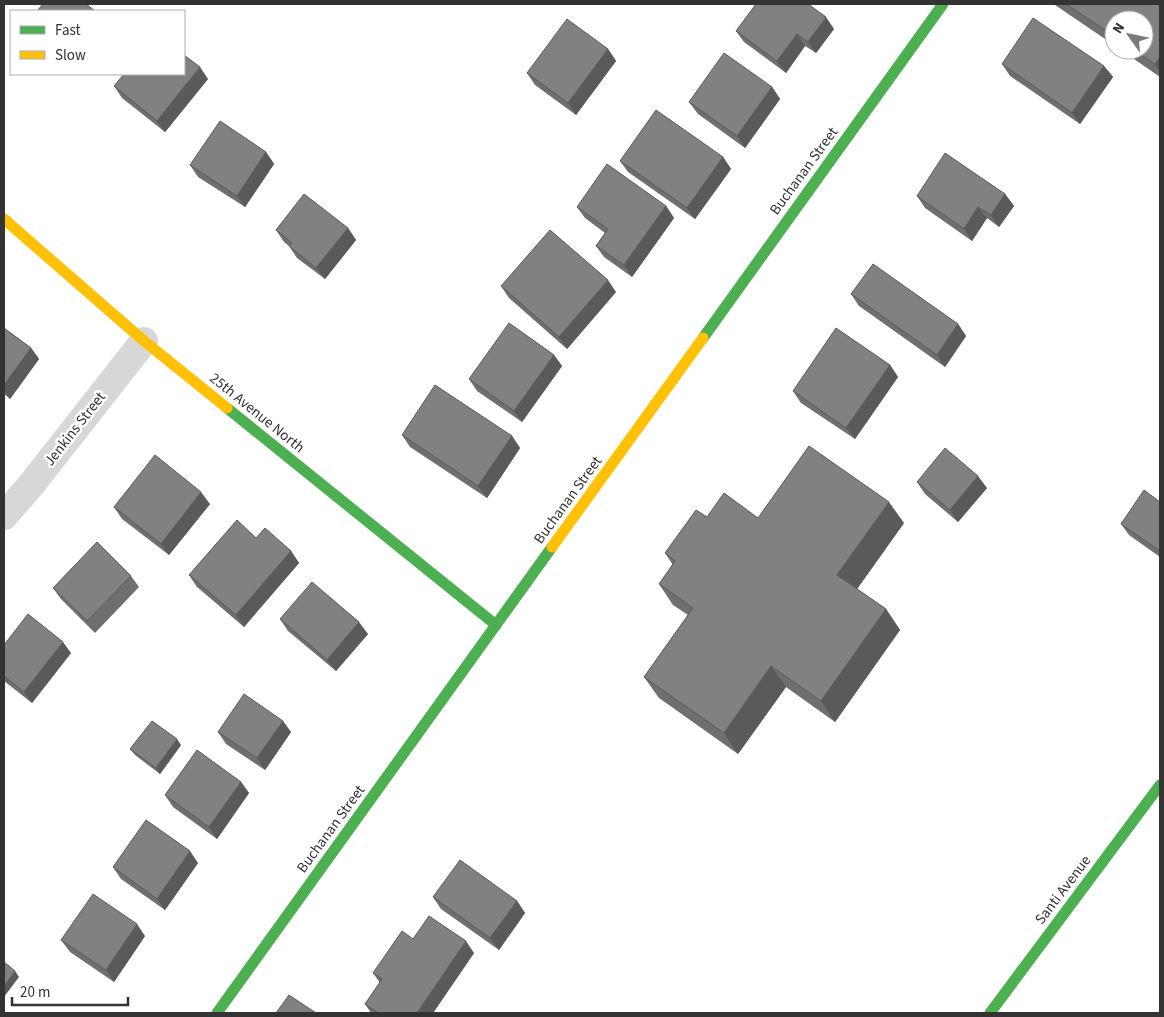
<svg xmlns="http://www.w3.org/2000/svg" width="1164" height="1017" viewBox="0 0 1164 1017" font-family="'Source Sans 3',sans-serif">
<style>
.lines{fill:none;stroke-linecap:round;stroke-linejoin:round}
.street{stroke:#d7d7d7;stroke-width:28}
.fast{stroke:#4caf50;stroke-width:11}
.slow{stroke:#ffc107;stroke-width:11}
.wall{fill:#6f6f6f}
.shaded-wall{fill:#5a5a5a}
.building{fill:#818181;stroke:#5a5a5a}
.labels{text-anchor:middle;dominant-baseline:central;stroke-width:5;stroke-linejoin:round;paint-order:stroke}
.street-label{font-size:15px;fill:#333;stroke:#fff}
</style>
<rect width="100%" height="100%" fill="#fff"/>
<g class="lines">
<path class="street" d="M4,516L31,485L144,341"/>
<g class="fast">
<path d="M703,338L943,4"/>
<path d="M227,408L496,625"/>
<path d="M217,1013L552,547"/>
<path d="M990,1013L1160,785"/>
</g>
<g class="slow">
<path d="M4,219L144,341L227,408"/>
<path d="M552,547L703,338"/>
</g>
</g>
<g class="wall">
<path d="M1054,4H1160V77L1121,50H1144L1114,20V45L1055,5Z"/>
<path d="M834,29L816,53L805,46L786,73L744,42L736,31Z"/>
<path d="M608,49L616,61L576,115L535,85L527,73Z"/>
<path d="M1002,64L1104,66L1113,77L1080,124L1010,76Z"/>
<path d="M208,79L165,132L122,98L114,86Z"/>
<path d="M772,87L780,99L745,148L698,114L689,102Z"/>
<path d="M266,152L274,164L245,207L198,177L190,165Z"/>
<path d="M723,157L731,169L695,219L628,172L620,161Z"/>
<path d="M1005,194L1014,206L999,227L987,218L972,241L925,208L917,196Z"/>
<path d="M666,206L674,218L632,277L604,257L596,246L605,233L585,218L577,207Z"/>
<path d="M348,228L356,240L325,279L297,258L289,246L284,242L276,230Z"/>
<path d="M501,286L616,292L567,349L509,298Z"/>
<path d="M851,294L958,324L966,336L945,367L859,306Z"/>
<path d="M4,328L31,348L39,359L10,399L4,394Z"/>
<path d="M554,355L562,366L522,422L477,391L469,379Z"/>
<path d="M890,365L898,377L855,439L801,403L793,391Z"/>
<path d="M402,435L512,436L520,448L487,498L410,447Z"/>
<path d="M917,482L987,488L958,522L925,494Z"/>
<path d="M1160,502V557L1129,535L1121,524Z"/>
<path d="M210,504L169,555L122,519L114,507Z"/>
<path d="M758,518L904,523L857,589L886,609L900,630L835,722L786,687L738,754L659,698L644,677L688,615L673,605L659,584L673,565L665,553Z"/>
<path d="M256,538L291,551L299,563L244,627L197,587L189,575Z"/>
<path d="M131,576L139,587L95,633L61,599L53,588Z"/>
<path d="M280,619L368,634L336,671L288,631Z"/>
<path d="M4,645L71,653L32,703L4,681Z"/>
<path d="M218,732H291L265,770L226,744Z"/>
<path d="M181,745L160,774L135,755L130,749Z"/>
<path d="M241,782L249,793L217,839L173,807L165,795Z"/>
<path d="M198,863L165,910L121,879L113,867Z"/>
<path d="M433,897L517,901L525,913L499,950L441,909Z"/>
<path d="M145,936L114,982L70,952L61,940Z"/>
<path d="M413,939L474,953L433,1013H371L365,1004L380,983L373,973Z"/>
</g>
<g class="shaded-wall">
<path d="M826,17L834,29L816,53L808,42Z"/>
<path d="M797,34L805,46L786,73L777,61Z"/>
<path d="M608,49L616,61L576,115L568,103Z"/>
<path d="M1160,57V72L1155,64Z"/>
<path d="M1104,66L1113,77L1080,124L1072,113Z"/>
<path d="M200,67L208,79L165,132L157,121Z"/>
<path d="M772,87L780,99L745,148L737,136Z"/>
<path d="M266,152L274,164L245,207L237,196Z"/>
<path d="M723,157L731,169L695,219L687,208Z"/>
<path d="M1005,194L1014,206L999,227L991,215Z"/>
<path d="M666,206L674,218L632,277L624,265Z"/>
<path d="M978,207L987,218L972,241L964,229Z"/>
<path d="M348,228L356,240L325,279L316,268Z"/>
<path d="M608,280L616,292L567,349L559,337Z"/>
<path d="M958,324L966,336L945,367L937,355Z"/>
<path d="M31,348L39,359L10,399L4,390V385Z"/>
<path d="M554,355L562,366L522,422L514,411Z"/>
<path d="M890,365L898,377L855,439L846,428Z"/>
<path d="M512,436L520,448L487,498L478,486Z"/>
<path d="M978,476L987,488L958,522L950,510Z"/>
<path d="M201,492L210,504L169,555L161,544Z"/>
<path d="M889,502L904,523L852,596L837,575Z"/>
<path d="M291,551L299,563L244,627L236,615Z"/>
<path d="M886,609L900,630L835,722L821,701Z"/>
<path d="M359,622L368,634L336,671L327,660Z"/>
<path d="M63,642L71,653L32,703L24,692Z"/>
<path d="M771,666L786,687L738,754L724,733Z"/>
<path d="M283,721L291,732L265,770L257,758Z"/>
<path d="M177,739L181,745L160,774L156,768Z"/>
<path d="M241,782L249,793L217,839L209,827Z"/>
<path d="M190,851L198,863L165,910L157,899Z"/>
<path d="M517,901L525,913L499,950L490,938Z"/>
<path d="M137,924L145,936L114,982L106,970Z"/>
<path d="M466,941L474,953L433,1013H417Z"/>
<path d="M15,971L19,977L4,997V986Z"/>
</g>
<g class="building">
<path d="M43,4H86L95,11H37Z"/>
<path d="M756,4H808L826,17L808,42L797,34L777,61L736,31Z"/>
<path d="M1066,4H1160V57L1155,64L1134,50H1144V20H1114V36Z"/>
<path d="M1033,18L1104,66L1072,113L1002,64Z"/>
<path d="M567,19L608,49L568,103L527,73Z"/>
<path d="M724,53L772,87L737,136L689,102Z"/>
<path d="M184,55L200,67L157,121L114,86L124,74H184Z"/>
<path d="M656,110L723,157L687,208L620,161Z"/>
<path d="M220,121L266,152L237,196L190,165Z"/>
<path d="M945,153L1005,194L991,215L978,207L964,229L917,196Z"/>
<path d="M607,164L666,206L624,265L596,246L608,229L577,207Z"/>
<path d="M304,194L348,228L316,268L289,246L292,243L276,230Z"/>
<path d="M550,230L608,280L559,337L501,286Z"/>
<path d="M873,264L958,324L937,355L851,294Z"/>
<path d="M509,323L554,355L514,411L469,379Z"/>
<path d="M4,328L31,348L4,385Z"/>
<path d="M836,328L890,365L846,428L793,391Z"/>
<path d="M435,385L512,436L478,486L402,435Z"/>
<path d="M809,446L889,502L837,575L886,609L821,701L771,666L724,733L644,677L693,608L659,584L675,561L665,553L696,510L707,517L724,493L758,518Z"/>
<path d="M945,448L978,476L950,510L917,482Z"/>
<path d="M155,455L201,492L161,544L114,507Z"/>
<path d="M1144,490L1160,502V551L1121,524Z"/>
<path d="M237,520L256,538L265,528L291,551L236,615L189,575Z"/>
<path d="M97,542L131,576L87,621L53,588Z"/>
<path d="M312,582L359,622L327,660L280,619Z"/>
<path d="M28,614L63,642L24,692L4,676V645Z"/>
<path d="M244,694L283,721L257,758L218,732Z"/>
<path d="M152,721L177,739L156,768L130,749Z"/>
<path d="M197,750L241,782L209,827L165,795Z"/>
<path d="M146,820L190,851L157,899L113,867Z"/>
<path d="M460,860L517,901L490,938L433,897Z"/>
<path d="M93,894L137,924L106,970L61,940Z"/>
<path d="M429,916L466,941L417,1013H378L365,1004L382,979L373,973L402,931L413,939Z"/>
<path d="M4,962L15,971L4,986Z"/>
<path d="M289,995L316,1013H276Z"/>
</g>
<g class="labels">
<g class="street-label">
<text transform="translate(804 171) rotate(-54)">Buchanan Street</text>
<text transform="translate(257 413) rotate(39)">25th Avenue North</text>
<text transform="translate(75 429) rotate(-52)">Jenkins Street</text>
<text transform="translate(568 500) rotate(-54)">Buchanan Street</text>
<text transform="translate(331 829) rotate(-54)">Buchanan Street</text>
<text transform="translate(1063 890) rotate(-53)">Santi Avenue</text>
</g>
</g>
<rect width="1164" height="1017" fill="none" stroke="#333333" stroke-width="10"/>
<rect x="10" y="10" width="175" height="65" fill="#ffffff" stroke="#adadad"/>
<rect x="20" y="26" width="25" height="8" fill="#4caf50" stroke="#adadad"/>
<text x="55" y="35" font-size="15" fill="#333333">Fast</text>
<rect x="20" y="51" width="25" height="8" fill="#ffc107" stroke="#adadad"/>
<text x="55" y="60" font-size="15" fill="#333333">Slow</text>
<g transform="translate(1129 35) rotate(303)"><circle r="24" fill="#ffffff" stroke="#adadad"/>
<path d="M0-4L9 19L0 12L-9 19Z" fill="#7a7a7a"/>
<text y="-8" font-size="14" font-weight="bold" text-anchor="middle" fill="#333333">N</text>
</g>
<path d="M12 997v8h116v-8" fill="none" stroke="#333333" stroke-width="2.5"/>
<text x="20" y="997" font-size="15" fill="#333333" stroke="#ffffff" stroke-width="4" paint-order="stroke">20 m</text>
</svg>
